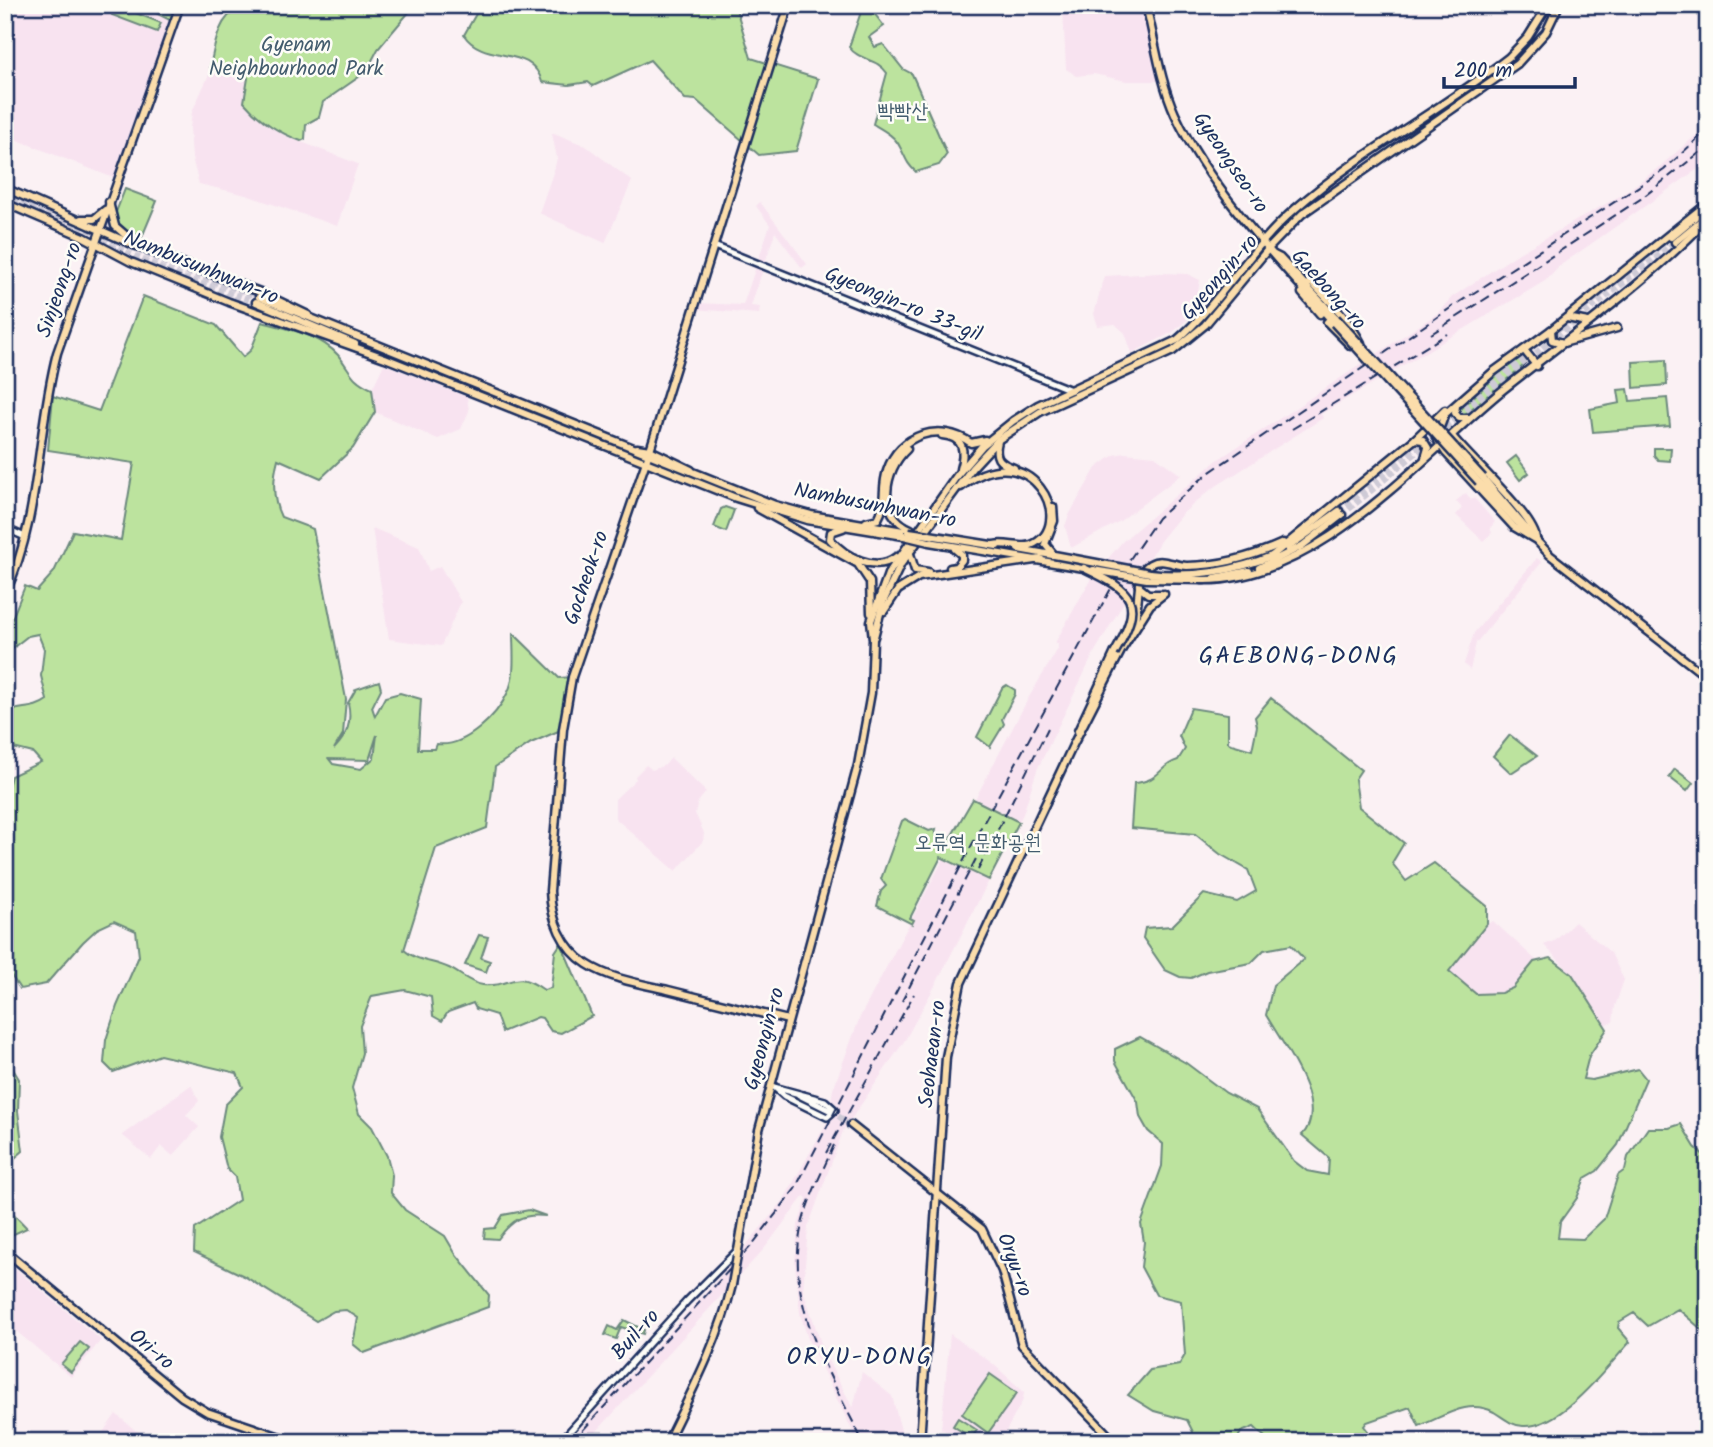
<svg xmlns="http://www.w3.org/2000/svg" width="1713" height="1447" viewBox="0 0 1713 1447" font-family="Kalam,'Poor Story',sans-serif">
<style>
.built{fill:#f8e3f0}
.green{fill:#bce39e;stroke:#6c897e;stroke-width:2;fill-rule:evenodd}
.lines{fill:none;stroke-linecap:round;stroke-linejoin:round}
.major-tunnel{stroke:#cecad6;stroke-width:6;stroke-dasharray:6 3;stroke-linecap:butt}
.minor-casing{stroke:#1b2f5e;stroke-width:10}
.major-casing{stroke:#1b2f5e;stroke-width:11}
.minor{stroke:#fdfcf7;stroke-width:5}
.major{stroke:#fbddab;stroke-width:6}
.rail{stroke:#1b2f5e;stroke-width:2;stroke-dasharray:10 5;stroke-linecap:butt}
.major-bridge-casing{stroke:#1b2f5e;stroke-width:11;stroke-linecap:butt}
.major-bridge{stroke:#fbddab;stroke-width:6}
.labels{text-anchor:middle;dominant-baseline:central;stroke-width:5;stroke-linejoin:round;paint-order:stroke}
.park-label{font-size:21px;fill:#435c6e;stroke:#fdfcf7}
.street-label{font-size:21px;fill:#1b2f5e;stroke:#fdfcf7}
.quarter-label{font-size:24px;letter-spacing:2px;fill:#1b2f5e;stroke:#fdfcf7}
</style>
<rect width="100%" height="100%" fill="#fbf1f4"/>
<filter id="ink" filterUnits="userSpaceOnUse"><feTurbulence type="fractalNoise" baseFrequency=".0143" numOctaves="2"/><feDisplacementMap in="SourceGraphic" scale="14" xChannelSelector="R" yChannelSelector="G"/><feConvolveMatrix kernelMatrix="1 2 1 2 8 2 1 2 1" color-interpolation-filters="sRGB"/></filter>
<g filter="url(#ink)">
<g class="built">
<path d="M5,5H46L71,15L79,5H136L174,22L116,179L5,135Z"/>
<path d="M1095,5H1143L1158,81H1126L1094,74L1077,76L1066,69L1063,9Z"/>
<path d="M212,68L248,78L266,124L286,136L358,164L337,226L246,195L199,184L192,158L190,128L192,112Z"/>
<path d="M1708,125V159L1698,169L1558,267L1545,281L1321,414L1323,418L1210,490L1182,514L1160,541L1094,653L1037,770L1023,814L937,982L905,1040L843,1131L808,1227L803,1290L825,1355L853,1408L862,1372L892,1396L904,1442H858L809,1342L800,1313L795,1264L798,1225L807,1198L804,1196L764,1249L587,1442H568L717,1280L783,1201L837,1104L831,1101L833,1089L860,1017L1029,697L1058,649V644L1055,643L1092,577L1123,541L1216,461L1438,313L1452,297L1519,253L1623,194L1658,168Z"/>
<path d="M554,133L586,146L632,181L605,243L539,213L555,167L557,158L552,134Z"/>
<path d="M760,202L807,264L802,268L775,232L751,306L760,307L759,314L694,309L696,303L743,305L770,225L756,206Z"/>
<path d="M1160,273L1188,274L1200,280L1194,314L1173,332L1132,353L1125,333L1115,324L1098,326L1094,314L1104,276Z"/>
<path d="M384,364L467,397L469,411L461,429L438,439L375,412L372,389Z"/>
<path d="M1125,453L1155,456L1181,475L1120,521L1071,548L1065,526L1069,515L1096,468L1114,455Z"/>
<path d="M1466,493L1471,500L1474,498L1495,522L1490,528L1492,533L1483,541L1456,515L1462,508L1456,501Z"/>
<path d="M372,528L419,547L429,571L440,566L461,602L441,646L389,639Z"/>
<path d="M1537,558L1542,562L1476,643L1470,670L1464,664L1474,633Z"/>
<path d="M671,758L706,792L698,802L695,813L704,833L703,841L676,871L615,818V799L636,779L635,776L646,765L652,770L665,765Z"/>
<path d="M1493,921L1537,961L1513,988L1501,993L1476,994L1448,971L1487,924Z"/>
<path d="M1575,922L1611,953L1624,980L1615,1006L1613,1022L1603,1025L1572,974L1544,945L1556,940Z"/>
<path d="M191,1085L199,1101L186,1115L199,1127L173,1156L161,1146L151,1159L122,1135Z"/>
<path d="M11,1265L101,1340L71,1377L9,1325L5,1329V1271Z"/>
<path d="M950,1334L992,1363L1024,1392L1023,1400L1000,1442H970L941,1429Z"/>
<path d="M116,1414L135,1430L156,1442H96Z"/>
</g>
<g class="green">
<path d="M116,5L161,23L157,32L112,15Z"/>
<path d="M140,5H180L174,22Z"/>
<path d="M259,5H415L378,49L366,72L323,102L319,117L306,124L305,139L301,141C279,133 259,120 244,102L248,78L210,67C214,49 218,16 239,9C246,7 255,8 259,5Z"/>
<path d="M481,5H735L751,58L818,79L796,151L759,155L696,100L685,99L650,60L593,86L588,82L569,85L542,82C532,44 484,65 464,35Z"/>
<path d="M862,9L873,12L884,26L869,37L875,47L883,44L903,69L912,74L947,154L939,165L916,172C906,163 906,158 900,147C895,136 883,130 873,124L887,73C877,58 859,61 849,47Z"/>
<path d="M125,189L157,201L142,237L111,225Z"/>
<path d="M143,296L216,325L243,357L251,350L262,322C288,329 319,334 338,355C352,372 350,379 372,389L375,412L353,448L321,478L278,459C273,478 272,499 281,517L313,529L346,699L343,734L334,749C348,735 352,721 348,703L356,689L379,681L381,689L372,707L375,716L385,697L400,693L421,699L418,749H435L437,744C465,748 497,716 508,692C516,675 513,651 513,633L559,678L572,677L563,729L531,743L495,767L487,828L436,848L404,950C416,961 434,961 449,968C460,973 471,984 483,985C514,988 511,967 544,990L551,988L555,952L561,943L592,1016L561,1033L551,1031L542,1018L538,1017L502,1032L496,1015L476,1009L473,1003L448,1012L442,1021L433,1016L431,997L405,990L372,996L360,1026L362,1053L352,1088L359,1114L372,1127L387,1156L392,1175L391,1193L405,1210L445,1236L455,1253L489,1295L488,1307L364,1353L353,1344L358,1318L346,1310L334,1311L316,1321L244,1276L194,1252L195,1229L239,1200L235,1177L227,1169L219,1137L225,1105L243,1087L237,1073L160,1055L113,1072L104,1063L106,1040L117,1006L139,956L136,931L114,921L97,929L83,942L46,984L20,989L10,974L5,973V798L11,776L41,762L33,753L5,746V713C20,706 34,710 47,700L41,676L44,649L38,634L28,636L5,654V624L11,621L25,586L37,591L54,572L73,531L121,540L134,463L48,450L53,396L99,411ZM377,735L374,758L361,769L333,764L329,759L369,760Z"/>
<path d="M1522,353L1527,354L1529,361L1464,415H1460L1459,410Z"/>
<path d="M1666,360L1667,385L1634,388L1633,362Z"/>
<path d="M1628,389L1630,401L1667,398L1670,426L1593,432L1590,409L1620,403L1618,390Z"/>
<path d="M1654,448H1671L1670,461L1658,460L1654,455Z"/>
<path d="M1516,456L1529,473L1520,480L1507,463Z"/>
<path d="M725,507L734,510L726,532L714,527L721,509Z"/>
<path d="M1007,685L1015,690V694L1002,719L1004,724L990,747L977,737L1002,688Z"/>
<path d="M1271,698L1361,770L1355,779L1359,807L1404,843L1392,863L1406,881L1434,863L1487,906V924L1449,971L1476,994L1501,993L1513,988L1534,962L1551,958L1572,974L1607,1029L1589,1056L1583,1079L1592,1080L1638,1069L1646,1079L1618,1145L1597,1171L1585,1178L1577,1198L1560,1222L1558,1238L1583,1239L1604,1219L1618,1175L1625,1170L1628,1157L1648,1128H1669L1681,1124L1695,1147L1708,1159V1335L1678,1309L1648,1326L1634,1313L1619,1322L1618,1328L1630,1342C1606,1368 1562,1428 1523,1426C1512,1426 1503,1417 1494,1412C1467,1398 1444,1417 1419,1426L1410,1407L1367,1422L1364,1426L1368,1431L1360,1442H1270L1254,1427L1241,1432L1236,1442H1188L1193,1432L1187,1420L1154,1411L1128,1395L1150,1370L1179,1365L1185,1355L1181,1301L1156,1295L1141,1267L1144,1242L1141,1224L1162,1166L1163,1144L1148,1131L1140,1117L1138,1102L1115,1061V1049L1140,1037L1186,1063L1226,1093L1257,1109L1294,1161L1307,1171L1328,1175L1329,1158L1302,1135C1331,1106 1281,1042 1266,1015L1273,985L1304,959L1291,945L1264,950L1251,963L1207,971L1191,978L1180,977L1165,970L1143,938L1145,928L1172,926L1204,894L1237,902L1256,891L1248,870L1220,854L1195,834L1131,828L1134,783C1161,781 1158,766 1178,760L1185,749L1179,736L1191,708L1228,714V743L1252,750L1257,726L1255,717Z"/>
<path d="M1510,735L1537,756L1511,773L1493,756Z"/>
<path d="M1675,769L1693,783L1687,791L1669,777Z"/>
<path d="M973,799L1019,822L989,880L941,857L910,918L914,920L912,924L877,906L881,891L886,886L881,879L902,821L905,819L929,831L936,829L935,833L948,842Z"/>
<path d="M479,935L488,937L481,958L490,961L486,972L465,965Z"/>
<path d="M5,1056L19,1079L18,1111L23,1151L5,1166Z"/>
<path d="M5,1205L27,1228L5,1238Z"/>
<path d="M529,1210L546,1216C522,1213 512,1220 498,1239L484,1238L485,1229L495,1228L503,1215Z"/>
<path d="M624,1320L644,1330L643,1334L621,1327L616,1339L605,1335L609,1326L617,1330Z"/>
<path d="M80,1342L89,1349L71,1372L61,1364Z"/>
<path d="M990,1374L1017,1393L988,1433L962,1414Z"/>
<path d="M958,1418L977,1430L972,1438L953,1426Z"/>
</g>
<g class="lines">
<g class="major-tunnel">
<path d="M5,193L191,274L259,297"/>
<path d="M5,198L64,225"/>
<path d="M93,238L184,278L256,302"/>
<path d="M1542,342L1671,237"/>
<path d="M1339,511L1531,352"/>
<path d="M1342,515L1542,348L1675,242"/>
<path d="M831,1111L851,1125"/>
</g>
<g class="minor-casing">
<g id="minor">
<path d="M714,246L1071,390"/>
<path d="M5,528L25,537"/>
<path d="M774,1087L825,1101L835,1110L827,1117L784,1096Z"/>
<path d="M799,1095L831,1111"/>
<path d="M560,1442L687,1301L737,1251"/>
</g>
</g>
<g class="major-casing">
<g id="major">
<path d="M1146,5C1155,41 1160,81 1175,114C1209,188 1280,263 1334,323"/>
<path d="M5,188L134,245L260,292L308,315"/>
<path d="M109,202L115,226L130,239"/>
<path d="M5,203L84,237L131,262L229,302L385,358L736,498L807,520L904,536"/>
<path d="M1708,203L1551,330L1493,372L1445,414L1436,438L1446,453L1514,527L1536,540L1550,555L1708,678"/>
<path d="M81,219H94L105,210"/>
<path d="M1671,237L1701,212"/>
<path d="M1675,242L1703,219"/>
<path d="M1274,255L1280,258L1336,318"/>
<path d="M1306,285L1311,282C1329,301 1349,319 1361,343"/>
<path d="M1302,293L1320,314"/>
<path d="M259,297L775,505L811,515L909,532"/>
<path d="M256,302L355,344"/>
<path d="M1567,318L1588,322"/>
<path d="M1327,322L1351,346"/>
<path d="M1551,330L1552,340L1563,343L1617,328"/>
<path d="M1524,350L1537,366"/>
<path d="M1456,406L1455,413L1459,418H1468"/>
<path d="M942,435C965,437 965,452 960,469"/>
<path d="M1453,437C1470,459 1532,514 1536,538"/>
<path d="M1415,439L1423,440L1428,448L1425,458"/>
<path d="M998,441C994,457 998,463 1014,468"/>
<path d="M637,448L650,450L691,470"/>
<path d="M907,449C884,470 876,515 911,529"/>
<path d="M1483,478L1533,537"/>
<path d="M1479,482L1524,529"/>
<path d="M961,487C1031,431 1079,526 1031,545C1020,549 1006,542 994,545"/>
<path d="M1053,507L1054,521L1045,544L1054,555"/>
<path d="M757,508L858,564L870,582L871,613"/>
<path d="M866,522L878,519C887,504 881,487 887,471C899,434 940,421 971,443L985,440"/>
<path d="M843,528L831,532L830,539C845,557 876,573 896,557"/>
<path d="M929,535L997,546"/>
<path d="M929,542L1084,568"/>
<path d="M1287,548L1339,511"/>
<path d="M1018,549L1052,555"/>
<path d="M910,554L915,570L928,572"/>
<path d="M1273,555L1415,439L1445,410"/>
<path d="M950,568L956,567L962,560V555L955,549"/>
<path d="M1259,568L1302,546L1342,515"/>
<path d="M1150,573C1191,578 1236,571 1274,555"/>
<path d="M1215,578L1249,571"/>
<path d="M1147,579L1204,580"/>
<path d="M1202,580C1319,582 1420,457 1504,389C1572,335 1647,282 1708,219"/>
<path d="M5,594C41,518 36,433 57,353L180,5"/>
<path d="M1161,594H1148L1139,587C1138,578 1142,569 1150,564C1162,557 1175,566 1187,566C1219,566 1254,556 1283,543"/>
<path d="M884,611L898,590L919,577L1041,559"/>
<path d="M1135,624L1139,587"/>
<path d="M874,637L883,602L901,564L972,468L998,440L1040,412L1173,351L1205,325L1269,248L1302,214L1517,64L1546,32L1559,5"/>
<path d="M1078,731L1114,654"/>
<path d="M788,1020C748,1010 708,1000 668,990C642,984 610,979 587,964C562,948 551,919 550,891L563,729L572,677L650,450L789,5"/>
<path d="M851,1125L982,1229L1002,1271L1022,1345L1115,1442"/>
<path d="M5,1251L182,1397L207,1412L295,1442"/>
<path d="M737,1256L759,1130L858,765L871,693L873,639L871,621L888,574L958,474L982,446L1013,421L1038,405L1177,340C1221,302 1250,248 1295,209C1360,152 1440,111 1509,57L1528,37L1548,5"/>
<path d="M667,1442C692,1391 719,1340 732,1285"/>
<path d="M920,1442L946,1057L961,983L1074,743L1122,649L1150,605L1164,594"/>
</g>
</g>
<use href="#minor" class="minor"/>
<use href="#major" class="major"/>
<g class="rail">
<path d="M1431,334L1642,198L1708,146"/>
<path d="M1292,429L1447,334"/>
<path d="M978,870L1048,728"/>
<path d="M902,1001L978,855"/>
<path d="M834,1145C824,1168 812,1191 805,1214C779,1295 829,1372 863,1442"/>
<path d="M826,1153L914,994"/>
<path d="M572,1442L752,1245L795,1189L979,831L1115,581L1158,518L1207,474L1452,307L1664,170L1708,129"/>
</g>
<g class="major-bridge-casing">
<g id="major-bridge">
<path d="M1336,318L1483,478"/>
<path d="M1334,323L1479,482"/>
<path d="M909,532L929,535"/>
<path d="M904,536L929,542"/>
<path d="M1054,555L1150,573"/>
<path d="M1084,568C1134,592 1145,601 1114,654"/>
<path d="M1093,570L1147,579"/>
<path d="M732,1285L737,1256"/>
</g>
</g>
<use href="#major-bridge" class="major-bridge"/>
</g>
</g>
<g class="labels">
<g class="park-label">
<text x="296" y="45">Gyenam<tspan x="296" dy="24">Neighbourhood Park</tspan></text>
<text x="903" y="112">빡빡산</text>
<text x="978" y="843">오류역 문화공원</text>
</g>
<g class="street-label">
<text transform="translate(1230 163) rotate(56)">Gyeongseo-ro</text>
<text transform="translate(201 268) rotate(22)">Nambusunhwan-ro</text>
<text transform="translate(1220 278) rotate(-49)">Gyeongin-ro</text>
<text transform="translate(60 290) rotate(-71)">Sinjeong-ro</text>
<text transform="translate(1328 290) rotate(48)">Gaebong-ro</text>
<text transform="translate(903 305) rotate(22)">Gyeongin-ro 33-gil</text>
<text transform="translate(875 506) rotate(11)">Nambusunhwan-ro</text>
<text transform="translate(587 578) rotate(-71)">Gocheok-ro</text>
<text transform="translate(765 1039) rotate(-75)">Gyeongin-ro</text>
<text transform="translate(933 1054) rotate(-83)">Seohaean-ro</text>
<text transform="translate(1014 1265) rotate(70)">Oryu-ro</text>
<text transform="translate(636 1335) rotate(-48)">Buil-ro</text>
<text transform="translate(151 1350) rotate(40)">Ori-ro</text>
</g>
<g class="quarter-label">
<text x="1299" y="656">GAEBONG-DONG</text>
<text x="860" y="1357">ORYU-DONG</text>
</g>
</g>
<rect width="1713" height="1447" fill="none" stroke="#fdfcf7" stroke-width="28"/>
<rect x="14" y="14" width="1685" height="1419" fill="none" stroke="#1b2f5e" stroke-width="2.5" filter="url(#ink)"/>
<path d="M1444 77v10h131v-10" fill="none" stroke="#1b2f5e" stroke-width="3.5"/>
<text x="1454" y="77" font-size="21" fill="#1b2f5e" stroke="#fdfcf7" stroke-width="5" paint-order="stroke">200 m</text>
</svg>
